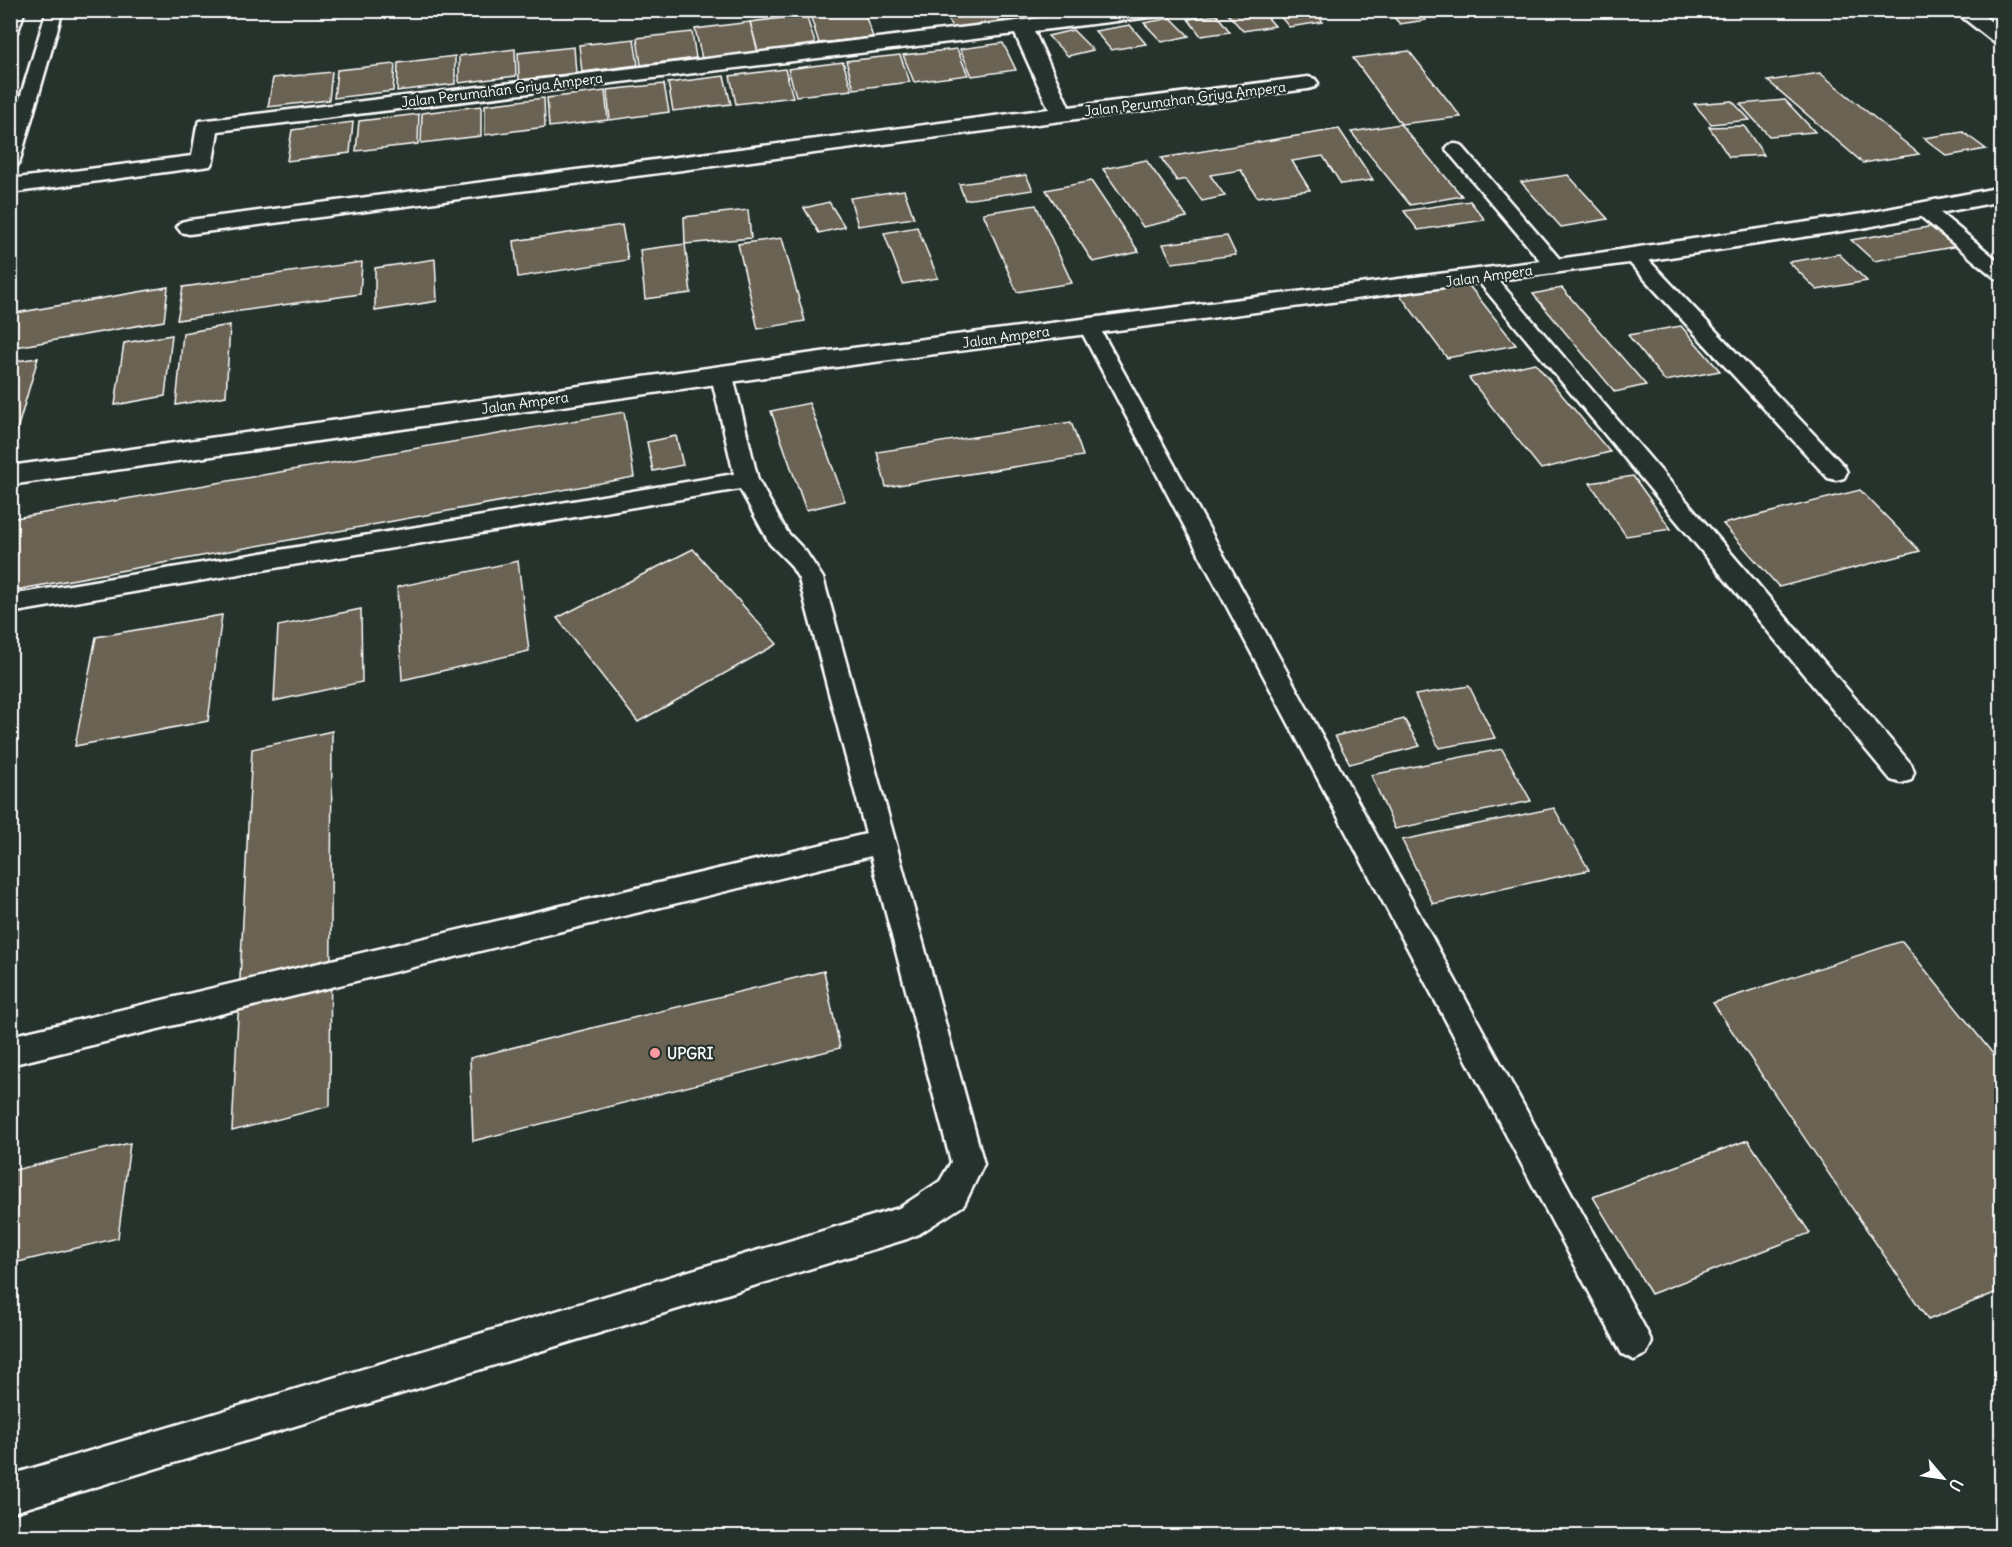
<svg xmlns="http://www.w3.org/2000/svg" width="2012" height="1547" viewBox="0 0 2012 1547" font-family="Delius,sans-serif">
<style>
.building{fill:#6a6253;stroke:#fff;stroke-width:1.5}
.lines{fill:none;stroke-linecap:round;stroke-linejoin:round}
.lane-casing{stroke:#fff;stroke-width:5}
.street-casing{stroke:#fff;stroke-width:5}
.lane{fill:#26332d;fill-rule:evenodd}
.street{fill:#26332d;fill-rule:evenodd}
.poi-dot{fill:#ff9aa2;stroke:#26332d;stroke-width:2}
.labels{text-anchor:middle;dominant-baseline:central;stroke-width:4.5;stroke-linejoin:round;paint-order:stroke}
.far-street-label{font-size:14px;fill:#fff;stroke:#26332d}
.poi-label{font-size:15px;font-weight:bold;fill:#fff;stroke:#26332d;text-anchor:start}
</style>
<rect width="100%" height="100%" fill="#26332d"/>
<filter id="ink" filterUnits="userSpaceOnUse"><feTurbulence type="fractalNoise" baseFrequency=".0167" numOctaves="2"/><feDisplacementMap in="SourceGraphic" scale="12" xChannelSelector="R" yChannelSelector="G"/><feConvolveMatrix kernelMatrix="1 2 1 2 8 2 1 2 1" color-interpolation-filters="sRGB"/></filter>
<g filter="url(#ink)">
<g class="building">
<path d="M945,10H999L1005,23L953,30Z"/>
<path d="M1233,10H1261L1275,26L1243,31L1226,12Z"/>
<path d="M1275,10H1314L1323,22L1289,27Z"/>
<path d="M1387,10H1417L1426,20L1400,24Z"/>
<path d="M864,12L873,37L819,43L811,18Z"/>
<path d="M806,15L817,49L759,56L750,22Z"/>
<path d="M1217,15L1230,32L1201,36L1188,19Z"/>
<path d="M1171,18L1189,36L1162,42L1144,23Z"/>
<path d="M750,22L759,56L703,63L695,29Z"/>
<path d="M1130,25L1146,44L1111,50L1095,31Z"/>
<path d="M1073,30L1093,50L1068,56L1048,36Z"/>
<path d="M692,32L696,58L641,65L637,38Z"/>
<path d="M634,39L638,65L582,72L579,45Z"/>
<path d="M1003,43L1016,70L972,76L960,49Z"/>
<path d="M574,47L576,73L519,80L518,53Z"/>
<path d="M515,49L516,76L459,83V56Z"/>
<path d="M957,49L968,75L914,82L903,55Z"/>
<path d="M1409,51L1461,117L1401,124L1353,58Z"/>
<path d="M900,55L910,82L854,89L846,61Z"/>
<path d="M455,56V84L397,91L398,63Z"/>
<path d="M843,62L852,90L796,96L788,69Z"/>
<path d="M395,64L393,91L334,98L337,70Z"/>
<path d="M785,69L793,97L736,104L730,76Z"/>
<path d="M332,72L329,100L268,107L273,78Z"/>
<path d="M1820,73L1919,154L1863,163L1768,81Z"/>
<path d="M724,76L731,104L673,111L668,83Z"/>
<path d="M664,84L669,112L610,120L607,90Z"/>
<path d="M605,91L608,120L549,127L547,98Z"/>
<path d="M544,98L545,127L485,135V105Z"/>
<path d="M1785,100L1815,132L1769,136L1740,104Z"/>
<path d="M1732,101L1750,120L1711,124L1694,104Z"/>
<path d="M481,106V136L421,143L422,113Z"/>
<path d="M419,114L418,144L356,151L359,121Z"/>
<path d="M353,122L350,153L287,161L292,130Z"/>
<path d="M1400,124L1462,196L1410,205L1351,132Z"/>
<path d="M1744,126L1764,155L1729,157L1709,127Z"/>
<path d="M1339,129L1373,180L1341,184L1323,156L1292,161L1310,190L1257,197L1241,170L1210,175L1225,196L1202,201L1186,179L1177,181L1161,158Z"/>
<path d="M1963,132L1986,149L1947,156L1924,138Z"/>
<path d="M1146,160L1187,217L1143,227L1103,169Z"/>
<path d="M1026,175L1033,190L965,200L959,184Z"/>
<path d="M1568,175L1608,219L1561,227L1521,182Z"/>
<path d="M1091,181L1139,252L1093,262L1046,190Z"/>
<path d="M904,190L914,218L858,226L850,198Z"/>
<path d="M1470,201L1485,220L1418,230L1404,211Z"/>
<path d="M829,202L845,227L819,233L804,208Z"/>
<path d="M1036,205L1072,283L1017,292L983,213Z"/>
<path d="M748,210L751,238L685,244L684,217Z"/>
<path d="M622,225L628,260L518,277L514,241Z"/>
<path d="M1940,225L1964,245L1874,261L1851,240Z"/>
<path d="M917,227L938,278L903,284L884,233Z"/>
<path d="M1227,236L1236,255L1172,263L1163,244Z"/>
<path d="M782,238L805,321L758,329L738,244Z"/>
<path d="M685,244L691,293L645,299L640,250Z"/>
<path d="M1839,254L1867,281L1817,290L1789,262Z"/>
<path d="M435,259L437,301L375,311V268Z"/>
<path d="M362,262L360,294L177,320L183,287Z"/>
<path d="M1467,283L1516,345L1447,358L1400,295Z"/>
<path d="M168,287L164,321L10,348V314Z"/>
<path d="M1562,288L1646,385L1615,392L1533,294Z"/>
<path d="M230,325L226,396L176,405L183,333Z"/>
<path d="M1681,326L1720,371L1665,381L1628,335Z"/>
<path d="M172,335L165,396L115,405L124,343Z"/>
<path d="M38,358L15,437H10V362Z"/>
<path d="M1535,363L1610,452L1541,469L1469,378Z"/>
<path d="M809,403L845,501L806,510L771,411Z"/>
<path d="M624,412L634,477L10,591V519Z"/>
<path d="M1071,422L1083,456L886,487L877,452Z"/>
<path d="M676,436L683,465L653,471L647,442Z"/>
<path d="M1633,476L1671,529L1626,536L1590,483Z"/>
<path d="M1860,490L1920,551L1779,587L1723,524Z"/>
<path d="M693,549L777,644L638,722L557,618Z"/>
<path d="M518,561L529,651L402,680L397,587Z"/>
<path d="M361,609L362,682L274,701L278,626Z"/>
<path d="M222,615L208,721L75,746L96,637Z"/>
<path d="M1469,686L1495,738L1439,748L1415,695Z"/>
<path d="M1404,719L1420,746L1350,764L1335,736Z"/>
<path d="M332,731L330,1106L232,1131L252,749Z"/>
<path d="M1502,749L1531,801L1395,829L1371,775Z"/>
<path d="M1554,808L1589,870L1433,904L1402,840Z"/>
<path d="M1902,941L2002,1065V1290L1928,1320L1713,1003Z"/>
<path d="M824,971L840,1048L473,1141L470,1058Z"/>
<path d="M1748,1140L1810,1233L1651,1294L1593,1197Z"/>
<path d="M130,1143L118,1238L10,1264V1171Z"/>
</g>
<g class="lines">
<g class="lane-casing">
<g id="lane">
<path d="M10,10H25L18,31L10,36Z"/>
<path d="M47,10H63L19,163L16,167L10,168V131Z"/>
<path d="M1455,144L1461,145L1563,263L1566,267L1563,271H1549L1449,153L1446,149L1449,145Z"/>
<path d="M1926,205L1933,207L2002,264V280L1995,278L1919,215L1917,211L1919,207Z"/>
<path d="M1634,250L1641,252L1844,466L1847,472L1844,478L1836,480L1828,478L1627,260L1624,256L1627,252Z"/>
<path d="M1485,271L1492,273L1911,764L1914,772L1911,780L1901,783L1891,780L1478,281L1475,277L1478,273Z"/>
<path d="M1088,319L1095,320L1098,325L1646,1330L1652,1342L1646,1354L1634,1360L1622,1354L1078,325L1081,320Z"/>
<path d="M722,369L730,371L733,376L758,480L787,532L806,552L823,578L984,1164L964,1205L919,1234L907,1239L10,1513V1475L899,1208L940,1181L951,1162L871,856L10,1065V1036L866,834L799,579L790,564L770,544L740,489L10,613V595L734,474L711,376L714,371Z"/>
</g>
</g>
<g class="street-casing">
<g id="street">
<path d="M1107,10H1168L1166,14L1159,16L1034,31L1069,107L1308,77L1315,79L1318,83L1315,87L1308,89L189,234L181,232L177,227L181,222L189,220L1049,109L1015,34L218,131L213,161L210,166L10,193V179L192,156L197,126L200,121L208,120Z"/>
<path d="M1953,10H1975L2002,29V45L1995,43Z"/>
<path d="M2002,187V201L1862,228L1644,261L821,369L10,485V466L821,352L1565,258L1862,214Z"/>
</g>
</g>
<use href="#lane" class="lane"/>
<use href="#street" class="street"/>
</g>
</g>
<circle class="poi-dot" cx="655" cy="1053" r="6"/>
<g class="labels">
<g class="far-street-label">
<text transform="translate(502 90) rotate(-7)">Jalan Perumahan Griya Ampera</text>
<text transform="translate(1185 99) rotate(-7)">Jalan Perumahan Griya Ampera</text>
<text transform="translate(1489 276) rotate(-8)">Jalan Ampera</text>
<text transform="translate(1006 337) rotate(-8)">Jalan Ampera</text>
<text transform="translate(525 403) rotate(-8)">Jalan Ampera</text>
</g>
<g class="poi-label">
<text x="667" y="1053">UPGRI</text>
</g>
</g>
<rect width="2012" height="1547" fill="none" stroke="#26332d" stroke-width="36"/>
<rect x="18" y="18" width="1976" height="1511" fill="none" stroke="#fff" stroke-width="2" filter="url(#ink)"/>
<g transform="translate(1943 1478) rotate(119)" stroke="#26332d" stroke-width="4.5" paint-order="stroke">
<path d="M0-4.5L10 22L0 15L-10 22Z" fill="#ffffff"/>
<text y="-9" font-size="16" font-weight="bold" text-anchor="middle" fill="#ffffff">U</text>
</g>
</svg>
